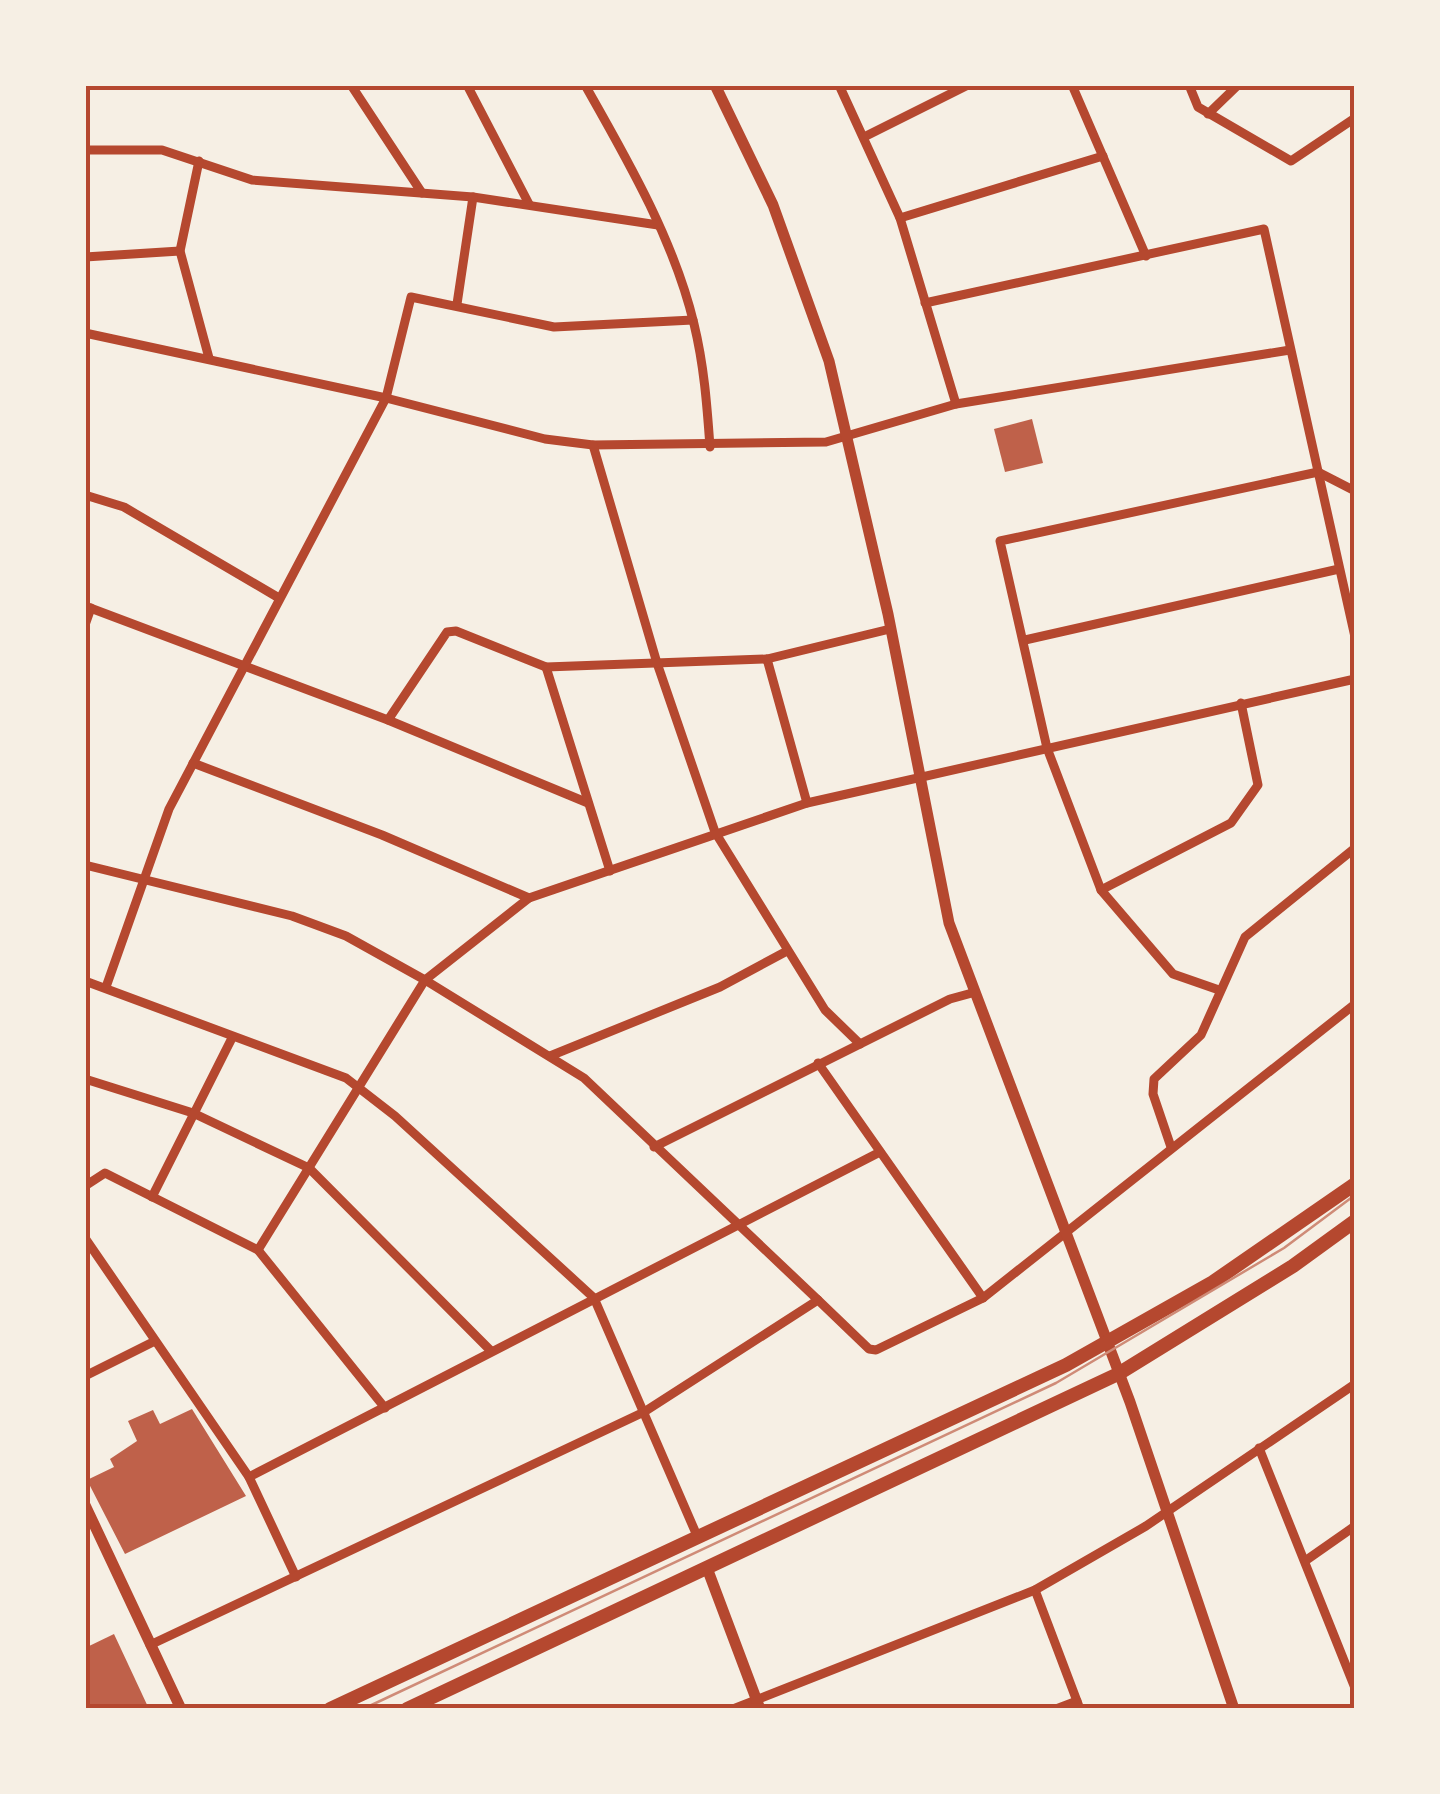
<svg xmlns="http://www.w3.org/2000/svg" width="1440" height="1794" viewBox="0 0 1440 1794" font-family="Quicksand,sans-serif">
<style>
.building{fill:#bf614a}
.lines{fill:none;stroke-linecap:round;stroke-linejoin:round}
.minor{stroke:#b5482f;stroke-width:9}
.tertiary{stroke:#b5482f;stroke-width:11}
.primary{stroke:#b5482f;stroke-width:14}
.tram{stroke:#cf8b77;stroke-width:2.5}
.neatline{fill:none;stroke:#b5482f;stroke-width:4}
</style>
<rect width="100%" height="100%" fill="#f6efe4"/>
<g class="building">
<path d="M1032,419L1043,463L1005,472L994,429Z"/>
<path d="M192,1409L246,1496L125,1554L87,1480L114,1467L110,1459L137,1441L128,1421L153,1410L160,1424Z"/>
<path d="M114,1634L149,1709H85V1648Z"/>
</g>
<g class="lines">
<g class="minor">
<path d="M351,85L422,193"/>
<path d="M467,85L529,204"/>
<path d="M585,85C627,159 674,240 694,324C704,365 707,405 710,447"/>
<path d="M839,85L900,218L956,404"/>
<path d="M1072,85L1146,256"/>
<path d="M1189,85L1198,107L1291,161L1355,118"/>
<path d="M1208,114L1238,85"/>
<path d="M864,137L968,85"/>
<path d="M85,150H162L252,180L473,197L658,225"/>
<path d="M199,161L180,251L209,358"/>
<path d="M900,218L1103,156"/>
<path d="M85,257L180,251"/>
<path d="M925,303L1264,229L1355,637"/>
<path d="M457,304L473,197"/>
<path d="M85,333L386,398L545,439L593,445L826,442L956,404L1290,350"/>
<path d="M593,445L657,663L715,832L825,1010L860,1044"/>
<path d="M85,495L124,507L279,598"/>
<path d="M85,606L388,720L588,803"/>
<path d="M85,625L91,608"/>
<path d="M1025,640L1339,569"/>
<path d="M767,659L807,803"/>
<path d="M546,667L610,871"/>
<path d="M388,720L447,632L456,631L546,667L767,659L890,629"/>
<path d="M193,763L382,835L529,898"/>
<path d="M85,865L292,916L346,936L425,980L584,1078L818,1300"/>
<path d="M1101,890L1231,823L1258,785L1241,703"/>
<path d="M85,981L346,1078L395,1116L594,1298L698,1538"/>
<path d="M106,987L169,809L386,398L411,297L554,327L693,320"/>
<path d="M1219,990L1173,974L1101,890L1047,748L1000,541L1318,472L1355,491"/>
<path d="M550,1056L720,987L787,951"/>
<path d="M818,1063L983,1298"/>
<path d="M85,1079L193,1113L309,1168L491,1351"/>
<path d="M654,1147L950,999L972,993"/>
<path d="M1171,1147L1153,1094L1154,1079L1201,1035L1245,937L1355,848"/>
<path d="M85,1186L105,1173L258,1250L385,1408"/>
<path d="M152,1197L232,1038"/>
<path d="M85,1238L249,1477L296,1577"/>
<path d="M258,1250L425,980L529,898L807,803L1355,679"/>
<path d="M85,1376L155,1341"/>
<path d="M1259,1448L1355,1688"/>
<path d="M249,1477L880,1152"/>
<path d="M1305,1561L1355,1526"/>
<path d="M1035,1590L1080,1709"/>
<path d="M150,1645L644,1412L818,1300L869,1349L876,1350L983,1298L1355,1004"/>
<path d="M733,1709L1035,1590L1146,1526L1355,1384"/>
<path d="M1056,1709L1077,1701"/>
</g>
<g class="tertiary">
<path d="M715,85L773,205L829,361L888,614L949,923L1130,1402L1234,1709"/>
<path d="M85,1505L181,1709"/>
<path d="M707,1568L760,1709"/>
</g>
<g class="primary">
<path d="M330,1709L1066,1365L1213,1282L1355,1184"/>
<path d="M407,1709L1118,1374L1293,1266L1355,1221"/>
</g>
<path class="tram" d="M363,1709L1056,1383L1284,1248L1355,1195"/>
</g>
<rect width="1440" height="1794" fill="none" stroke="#f6efe4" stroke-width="175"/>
<rect x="88" y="88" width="1264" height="1618" class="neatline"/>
</svg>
